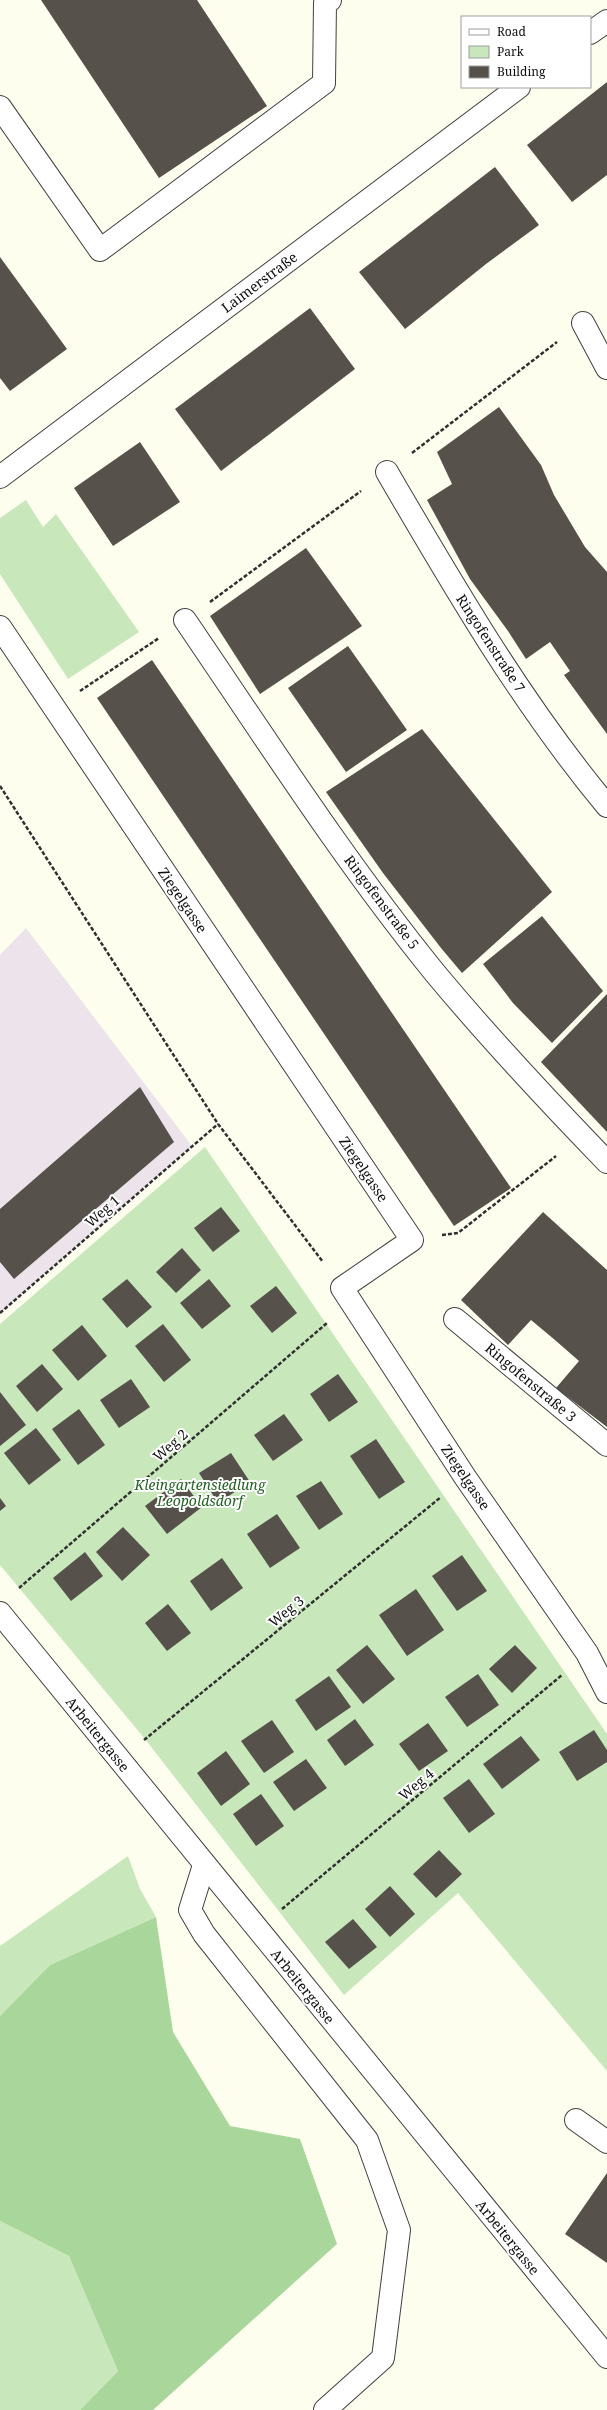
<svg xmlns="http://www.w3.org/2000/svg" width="607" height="2410" viewBox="0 0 607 2410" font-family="'Noto Serif',serif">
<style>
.industrial{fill:#ece3eb}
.green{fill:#c8e7bb}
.forest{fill:#a9d79b}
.building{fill:#56514b}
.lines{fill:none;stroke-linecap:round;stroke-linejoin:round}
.minor-casing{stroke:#414141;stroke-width:24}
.path{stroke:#303030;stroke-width:2.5;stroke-dasharray:4 2;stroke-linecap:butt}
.minor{stroke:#fff;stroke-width:22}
.labels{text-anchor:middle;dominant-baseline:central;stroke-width:4;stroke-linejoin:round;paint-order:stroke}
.street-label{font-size:14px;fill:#0e0e0e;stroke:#fff}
.park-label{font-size:14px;font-style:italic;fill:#226222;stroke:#fff}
</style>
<rect width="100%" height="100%" fill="#fefeef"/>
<path class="industrial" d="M26,928L192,1146L0,1313V955Z"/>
<g class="green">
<path d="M26,500L43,527L56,514L139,632L68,679L0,574V518Z"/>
<path d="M205,1147L607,1734V2071L458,1893L344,1995L145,1739L0,1565V1324Z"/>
<path d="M128,1856L140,1889L156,1917L50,1965L0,2016V1946Z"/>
<path d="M0,2221L69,2256L118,2371L80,2410H0Z"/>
</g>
<path class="forest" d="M156,1917L173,2032L230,2126L300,2139L337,2244L153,2410H80L118,2371L69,2256L0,2221V2016L50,1965Z"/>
<g class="building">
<path d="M41,0H197L267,106L159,178Z"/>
<path d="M607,82V175L572,202L527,145Z"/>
<path d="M495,167L539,225L486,264L405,329L359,272Z"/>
<path d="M0,257L67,349L10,391L0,378Z"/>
<path d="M310,308L355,369L221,471L175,409Z"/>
<path d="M499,407L541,465L554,495L585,547L607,572V734L564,675L570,671L550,642L526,659L508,631L470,579L427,500L452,484L437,452Z"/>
<path d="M140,442L180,502L113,546L74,488Z"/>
<path d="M306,548L362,626L260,694L210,616Z"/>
<path d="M348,646L407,730L346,772L288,688Z"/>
<path d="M152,660L511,1188L454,1226L97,698Z"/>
<path d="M422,729L552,892L462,973L441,948L383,873L326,792Z"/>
<path d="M542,916L603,991L552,1043L513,1003L483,964Z"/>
<path d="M607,994V1132L541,1062Z"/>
<path d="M140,1087L174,1142L14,1279L0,1262V1209Z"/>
<path d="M221,1207L240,1231L213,1252L194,1228Z"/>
<path d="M543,1212L607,1270V1427L556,1388L579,1361L555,1340L531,1320L508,1345L461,1300Z"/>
<path d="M182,1248L201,1270L176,1293L156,1272Z"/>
<path d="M127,1279L152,1307L127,1328L102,1299Z"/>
<path d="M209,1279L231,1306L202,1329L180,1303Z"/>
<path d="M276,1286L297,1313L272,1333L250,1306Z"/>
<path d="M163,1324L191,1360L164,1382L135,1346Z"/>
<path d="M82,1325L107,1356L78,1381L52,1350Z"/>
<path d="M42,1364L63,1389L37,1412L16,1386Z"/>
<path d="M338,1374L358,1402L329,1422L310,1394Z"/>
<path d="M131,1379L150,1407L119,1428L100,1400Z"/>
<path d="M0,1392L26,1425L0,1446Z"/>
<path d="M79,1409L105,1445L78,1465L52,1429Z"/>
<path d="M284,1414L303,1440L273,1461L254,1435Z"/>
<path d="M36,1428L61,1460L29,1485L4,1453Z"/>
<path d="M376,1439L405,1482L379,1499L350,1456Z"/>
<path d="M231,1453L250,1482L218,1503L199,1473Z"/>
<path d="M181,1479L202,1507L167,1534L145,1506Z"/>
<path d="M321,1481L343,1514L319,1530L296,1496Z"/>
<path d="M0,1498L6,1506L0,1511Z"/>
<path d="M277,1514L300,1548L270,1568L247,1534Z"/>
<path d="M123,1527L150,1555L122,1581L96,1552Z"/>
<path d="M85,1552L103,1576L71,1601L53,1578Z"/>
<path d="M462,1555L487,1591L457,1611L432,1576Z"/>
<path d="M222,1558L243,1588L211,1611L190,1581Z"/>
<path d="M416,1589L444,1630L407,1656L379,1615Z"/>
<path d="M168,1604L191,1633L167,1651L145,1623Z"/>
<path d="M367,1645L395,1679L363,1704L336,1670Z"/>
<path d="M515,1645L537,1668L512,1693L489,1669Z"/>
<path d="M478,1674L499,1705L467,1727L445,1697Z"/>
<path d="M329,1676L351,1707L316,1731L295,1700Z"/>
<path d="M355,1719L374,1745L345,1766L327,1740Z"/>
<path d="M272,1720L294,1752L264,1773L241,1741Z"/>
<path d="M428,1723L448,1751L419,1771L399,1744Z"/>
<path d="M594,1730L607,1750V1762L577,1781L559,1752Z"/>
<path d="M521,1736L540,1760L502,1789L483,1764Z"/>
<path d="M226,1751L250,1784L221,1806L197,1773Z"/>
<path d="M306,1759L327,1788L294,1811L273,1782Z"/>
<path d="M469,1779L495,1814L469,1833L443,1798Z"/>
<path d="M261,1794L284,1826L256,1846L233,1814Z"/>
<path d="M439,1850L462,1874L436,1898L413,1874Z"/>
<path d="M390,1886L415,1914L390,1937L365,1909Z"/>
<path d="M353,1919L377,1947L349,1969L325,1942Z"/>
<path d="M607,2173V2263L565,2234Z"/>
</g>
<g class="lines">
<g class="minor-casing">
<g id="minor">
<path d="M590,33L607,21"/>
<path d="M0,107L100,250L324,83L325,3L330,0"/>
<path d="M583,323L607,368"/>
<path d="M387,472C454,587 522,704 607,806"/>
<path d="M0,477L519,87"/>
<path d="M185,620C266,739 344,861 435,973C489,1038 548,1101 607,1162"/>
<path d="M0,627L412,1240L342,1288L465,1477L587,1653L607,1692"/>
<path d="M455,1319L607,1445"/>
<path d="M0,1613L607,2357"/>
<path d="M204,1865L190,1910L204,1934L367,2140L399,2230L383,2358L325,2410"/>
<path d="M576,2120L607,2142"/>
</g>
</g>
<g class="path">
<path d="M412,453L557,342"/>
<path d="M210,602L361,491"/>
<path d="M80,691L159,638"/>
<path d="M0,786L218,1124L323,1262"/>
<path d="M442,1235L458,1233L556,1156"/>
<path d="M0,1313L218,1124"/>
<path d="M19,1588L327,1323"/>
<path d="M144,1740L441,1497"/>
<path d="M282,1909L562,1675"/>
</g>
<use href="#minor" class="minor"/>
</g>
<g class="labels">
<g class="street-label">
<text transform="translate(259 282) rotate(-37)">Laimerstraße</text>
<text transform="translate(491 643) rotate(57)">Ringofenstraße 7</text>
<text transform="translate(183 900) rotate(56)">Ziegelgasse</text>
<text transform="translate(382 902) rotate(53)">Ringofenstraße 5</text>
<text transform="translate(364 1169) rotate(56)">Ziegelgasse</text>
<text transform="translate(102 1211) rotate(-41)">Weg 1</text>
<text transform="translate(531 1382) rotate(40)">Ringofenstraße 3</text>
<text transform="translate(170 1445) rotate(-41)">Weg 2</text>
<text transform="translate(466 1477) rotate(56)">Ziegelgasse</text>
<text transform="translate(286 1611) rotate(-39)">Weg 3</text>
<text transform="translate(98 1734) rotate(51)">Arbeitergasse</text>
<text transform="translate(416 1784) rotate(-40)">Weg 4</text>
<text transform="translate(303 1986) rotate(51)">Arbeitergasse</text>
<text transform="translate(508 2237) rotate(51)">Arbeitergasse</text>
</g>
<g class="park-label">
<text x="200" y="1484">Kleingartensiedlung<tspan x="200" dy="16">Leopoldsdorf</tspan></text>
</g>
</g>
<rect x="461" y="16" width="130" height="72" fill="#ffffff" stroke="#9f9f9f"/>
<rect x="469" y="29" width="20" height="6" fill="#ffffff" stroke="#9f9f9f"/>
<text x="497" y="36" font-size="12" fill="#0e0e0e">Road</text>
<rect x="469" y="46" width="20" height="12" fill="#c8e7bb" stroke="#9f9f9f"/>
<text x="497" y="56" font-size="12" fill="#0e0e0e">Park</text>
<rect x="469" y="66" width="20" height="12" fill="#56514b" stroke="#9f9f9f"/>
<text x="497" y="76" font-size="12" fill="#0e0e0e">Building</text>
</svg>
